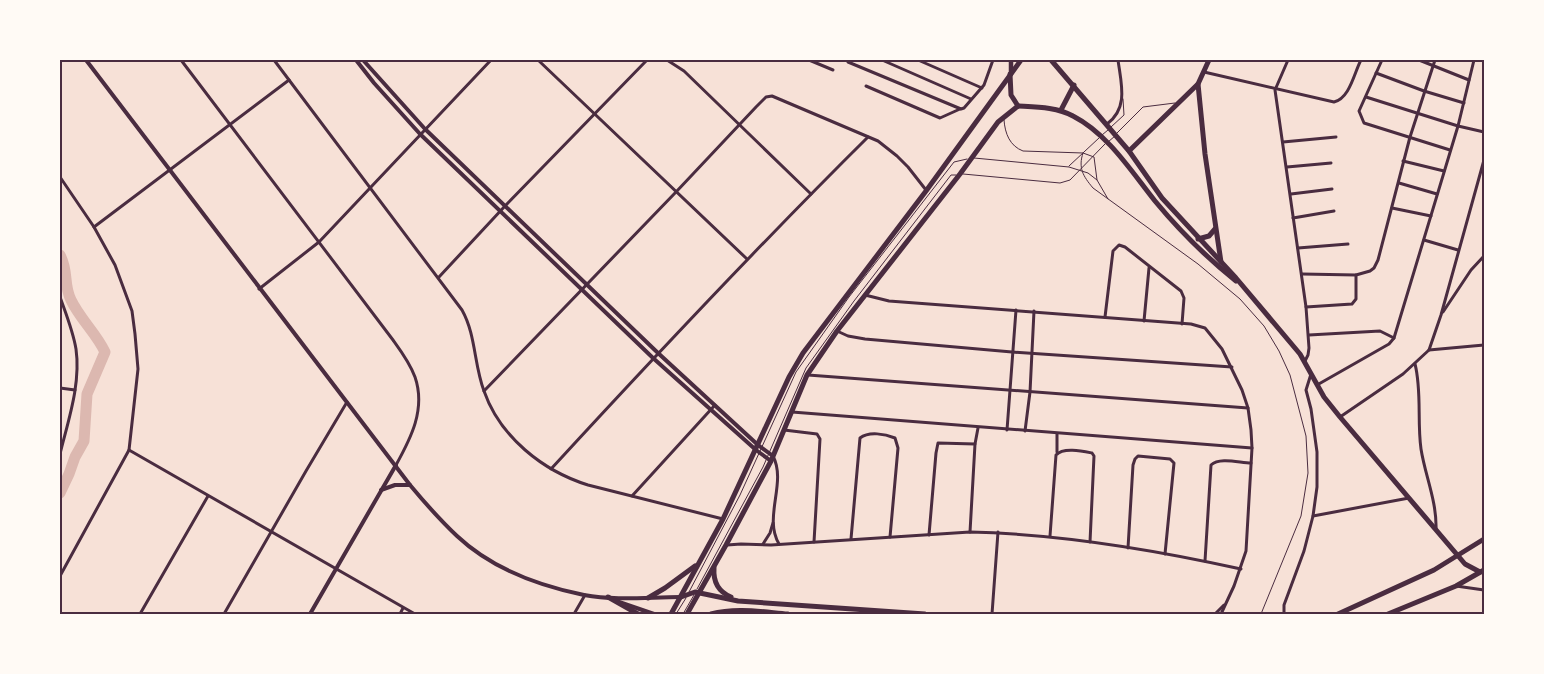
<svg xmlns="http://www.w3.org/2000/svg" width="1544" height="674" viewBox="0 0 1544 674" font-family="Poppins,sans-serif">
<style>
.lines{fill:none;stroke-linecap:round;stroke-linejoin:round}
.river{stroke:#dcb8b0;stroke-width:11}
.service{stroke:#4a2c40;stroke-width:1}
.minor{stroke:#4a2c40;stroke-width:3}
.tertiary{stroke:#4a2c40;stroke-width:4}
.secondary{stroke:#4a2c40;stroke-width:4.5}
.primary{stroke:#4a2c40;stroke-width:5}
.neatline{fill:none;stroke:#4a2c40;stroke-width:2}
</style>
<rect width="100%" height="100%" fill="#f7e1d7"/>
<g class="lines">
<path class="river" d="M60,255C69,272 63,284 71,300C80,319 96,333 105,352L87,394L84,441L75,457L69,474L60,493"/>
<g class="service">
<path d="M1004,120C1005,134 1010,146 1023,151L1083,153L1094,157L1097,180L1108,199"/>
<path d="M1111,127L1124,115L1123,99"/>
<path d="M1117,133L1143,107L1175,103"/>
<path d="M1102,135L1108,130"/>
<path d="M1108,142L1115,136"/>
<path d="M1083,153C1078,168 1083,176 1093,188L1198,264L1240,299L1264,326L1279,351L1290,375L1306,436L1308,473L1301,516L1261,614"/>
<path d="M974,158L1069,167L1088,173L1097,180"/>
<path d="M1069,166L1099,138"/>
<path d="M963,174L1060,183L1070,180L1105,144"/>
<path d="M697,589L763,467L806,368L854,301L951,175H956"/>
<path d="M689,592L740,495L796,372L849,297L954,162L967,159"/>
<path d="M676,614L686,598"/>
<path d="M683,614L694,595"/>
</g>
<g class="minor">
<path d="M181,60L393,340C401,351 410,363 415,377C426,409 411,438 396,465"/>
<path d="M274,60L462,310C476,335 474,365 484,391C500,437 543,471 588,485L723,519"/>
<path d="M538,60L747,259"/>
<path d="M667,60L684,71L811,194"/>
<path d="M809,60L833,70"/>
<path d="M882,60L971,99"/>
<path d="M918,60L982,88"/>
<path d="M1288,60L1275,90L1306,307L1309,348L1308,355L1305,361"/>
<path d="M1382,60L1359,111L1364,123L1450,150"/>
<path d="M1419,60L1469,80"/>
<path d="M848,62L961,109L964,108L984,85L993,60"/>
<path d="M1204,72L1334,102C1350,98 1354,73 1361,60"/>
<path d="M1376,73L1424,91L1464,103"/>
<path d="M866,86L940,118L960,109"/>
<path d="M1366,97L1458,126L1484,132"/>
<path d="M1107,124C1129,108 1121,83 1118,60"/>
<path d="M1283,142L1336,137"/>
<path d="M1403,161L1444,171"/>
<path d="M1287,167L1331,163"/>
<path d="M60,177L94,227L115,265L132,311L135,334L138,369L129,450L60,576"/>
<path d="M1399,183L1437,194"/>
<path d="M1291,194L1332,189"/>
<path d="M1392,208L1431,216"/>
<path d="M1293,218L1334,211"/>
<path d="M94,227L289,80"/>
<path d="M1424,240L1458,250"/>
<path d="M1298,248L1348,244"/>
<path d="M1302,274L1356,275"/>
<path d="M439,277L505,206L647,60"/>
<path d="M259,289L319,242L491,60"/>
<path d="M865,295L889,301L1191,324L1205,328L1222,349L1242,390L1248,408L1251,430L1252,448L1246,551L1234,586L1221,614"/>
<path d="M60,297C66,314 73,331 76,349C81,384 68,421 60,454"/>
<path d="M1306,307L1352,304L1356,299V275L1370,271L1374,268L1378,260L1410,137L1435,60"/>
<path d="M1443,312L1471,270L1484,256"/>
<path d="M1105,317L1113,251L1119,245L1125,247L1181,291L1184,298L1182,324"/>
<path d="M1144,321L1149,268"/>
<path d="M837,331L848,336L865,339L1012,352L1232,367"/>
<path d="M1309,335L1380,331L1394,338"/>
<path d="M1429,350L1441,315L1484,160"/>
<path d="M1415,364C1422,391 1417,421 1421,449C1425,475 1437,502 1436,529"/>
<path d="M808,375L1248,408"/>
<path d="M1317,385L1389,344L1394,338L1458,126L1474,60"/>
<path d="M60,388L75,390"/>
<path d="M484,391L676,192L756,107L766,97L772,96L878,141L897,156L908,167L926,190"/>
<path d="M792,412L1252,448"/>
<path d="M1340,417L1403,374L1429,350L1484,345"/>
<path d="M784,430L817,434L820,439L814,542"/>
<path d="M1007,430L1016,310"/>
<path d="M1025,431L1030,392L1034,311"/>
<path d="M129,450L415,614"/>
<path d="M1057,452V434"/>
<path d="M773,456C787,483 763,517 779,544"/>
<path d="M551,469C654,357 759,245 868,137"/>
<path d="M632,496L715,405"/>
<path d="M1313,516L1409,498"/>
<path d="M970,532L975,444L978,428"/>
<path d="M929,535L936,453L938,443L975,444"/>
<path d="M1050,536L1056,455C1063,447 1082,451 1092,453L1094,456L1090,542"/>
<path d="M851,539L860,438C869,431 885,434 895,438L898,448L890,537"/>
<path d="M763,544L770,533L773,523"/>
<path d="M727,545L741,544L771,545L970,532C1061,534 1151,549 1241,569"/>
<path d="M1128,548L1133,465L1135,459L1138,456L1170,459L1174,463L1165,554"/>
<path d="M1205,561L1211,465C1220,457 1240,463 1251,463"/>
<path d="M1456,586L1484,590"/>
<path d="M140,614L208,496"/>
<path d="M224,614L306,471L347,402"/>
<path d="M400,614L403,608"/>
<path d="M574,614L585,595"/>
<path d="M992,614L998,532"/>
<path d="M1215,614L1224,605"/>
<path d="M1284,614V605L1304,551L1313,516L1317,487V452L1311,409L1306,390L1311,374"/>
</g>
<g class="tertiary">
<path d="M86,60L410,485C425,503 440,520 457,536C491,568 540,586 584,595C616,601 649,597 680,597"/>
<path d="M356,60L374,83L420,134L653,358L756,450L771,461"/>
<path d="M363,60L425,129L658,353L758,445L773,456"/>
<path d="M381,490L395,485H410"/>
<path d="M619,602L654,614"/>
<path d="M310,614L396,465"/>
</g>
<path class="secondary" d="M1011,74V60"/>
<g class="primary">
<path d="M1051,60L1129,151L1162,198L1236,278L1300,354L1324,397L1340,417L1465,564L1480,572"/>
<path d="M1010,74L1011,95L1018,106"/>
<path d="M1198,84L1205,154L1221,262"/>
<path d="M1018,106C1037,107 1057,107 1073,116C1108,134 1131,171 1155,201C1179,230 1206,257 1236,281"/>
<path d="M1061,110L1074,85"/>
<path d="M1129,151L1198,84L1209,60"/>
<path d="M1198,239L1209,236L1215,229"/>
<path d="M714,568C713,582 719,592 731,597"/>
<path d="M608,597L638,614"/>
<path d="M681,597L695,592L738,601L925,614"/>
<path d="M648,598L665,588L695,566"/>
<path d="M671,614L723,519L789,377L803,353L926,191L1021,60"/>
<path d="M687,614L726,545L771,461L807,375L837,331L960,174L998,122L1018,106"/>
<path d="M711,614C736,607 763,612 788,614"/>
<path d="M1338,614L1434,570L1484,539"/>
<path d="M1388,614L1456,586L1484,570"/>
</g>
</g>
<rect width="1544" height="674" fill="none" stroke="#fffaf5" stroke-width="122"/>
<rect x="61" y="61" width="1422" height="552" class="neatline"/>
</svg>
